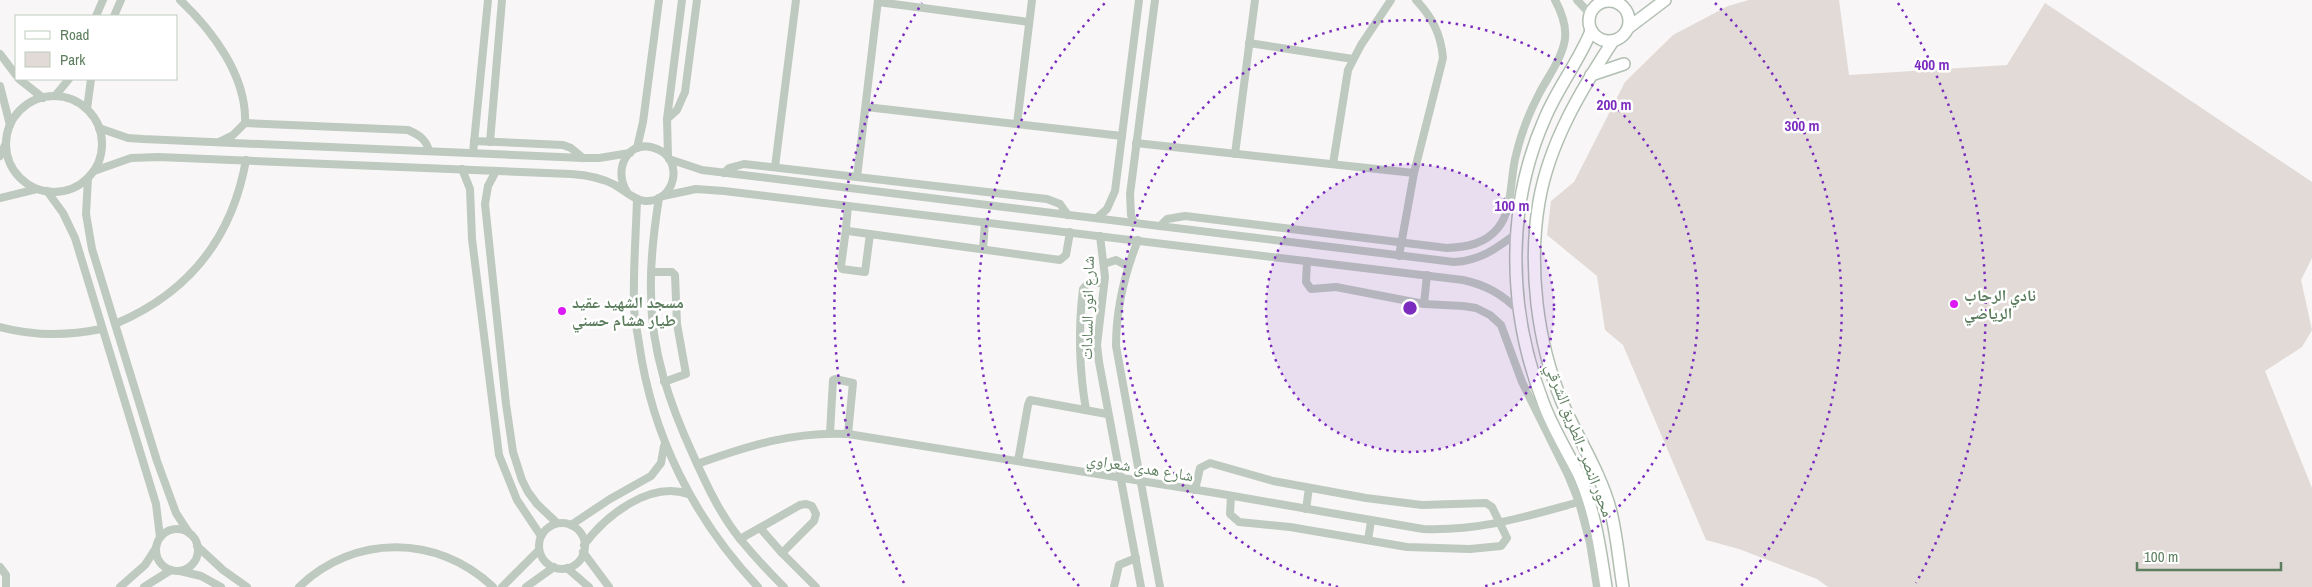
<svg xmlns="http://www.w3.org/2000/svg" width="2312" height="587" viewBox="0 0 2312 587" font-family="'Archivo Narrow','Noto Naskh Arabic',sans-serif">
<style>
.green{fill:#e1dad6}
.lines{fill:none;stroke-linecap:round;stroke-linejoin:round}
.secondary-casing{stroke:#b1beb2;stroke-width:14}
.street{stroke:#bec9bf;stroke-width:8}
.secondary{stroke:#fff;stroke-width:11}
.ring{fill:none;stroke:#7b2cbf;stroke-width:2.5;stroke-dasharray:2.5 5}
.poi-dot{fill:#db1af5;stroke:#fff;stroke-width:2}
.labels{text-anchor:middle;dominant-baseline:central;stroke-width:5;stroke-linejoin:round;paint-order:stroke}
.poi-label{font-size:16px;font-weight:bold;fill:#5d7e5f;stroke:#fff;text-anchor:start}
.street-label{font-size:16px;fill:#5d7e5f;stroke:#fff}
.centre{fill:#7b2cbf;stroke:#fff;stroke-width:2.5}
.ring-label{font-size:15px;text-anchor:middle;font-weight:bold;fill:#7b2cbf;stroke:#fff;stroke-width:5;stroke-linejoin:round;paint-order:stroke}
</style>
<rect width="100%" height="100%" fill="#f9f6f7"/>
<path class="green" d="M1749,0H1839L1849,75L2007,65L2045,3L2312,182V258L2301,280L2312,330L2302,347L2265,371L2312,488V587H1828L1817,579L1739,549L1706,540L1623,345L1605,330L1597,276L1547,235L1551,201L1574,182L1625,82L1673,35L1728,6Z"/>
<g class="lines">
<g class="secondary-casing">
<g id="secondary">
<circle cx="1609" cy="21" r="20"/>
<path d="M1628,28L1665,0"/>
<path d="M1591,31C1579,61 1558,87 1545,118C1505,208 1508,311 1543,402C1552,427 1566,449 1578,473C1595,510 1600,548 1606,587"/>
<path d="M1613,41C1581,90 1549,143 1539,202C1528,266 1537,342 1562,402C1578,439 1601,473 1611,512C1617,537 1619,562 1623,587"/>
<path d="M1591,75L1624,64"/>
</g>
</g>
<g class="street">
<path d="M180,0C212,30 247,76 245,123L233,135L219,142"/>
<path d="M1577,0L1590,14"/>
<path d="M1609,0L1610,1"/>
<path d="M878,2L1029,22"/>
<path d="M96,16L103,0"/>
<path d="M114,16L121,0"/>
<path d="M1249,43L1353,59"/>
<path d="M0,54L16,75"/>
<path d="M19,79L43,98"/>
<path d="M0,86L10,125"/>
<path d="M55,96L69,79"/>
<circle cx="54" cy="144" r="48"/>
<path d="M866,107L1122,136"/>
<path d="M87,109L91,79"/>
<path d="M667,119L677,110L685,92L697,0"/>
<path d="M245,123L408,130C419,135 426,139 429,151"/>
<path d="M1017,124L1032,0"/>
<path d="M99,128L128,138L143,139L583,158H599L630,153"/>
<path d="M474,141L563,145L571,148L583,158"/>
<path d="M490,142L502,0"/>
<path d="M1136,143L1414,173"/>
<path d="M637,148L643,122L659,0"/>
<path d="M473,153L488,0"/>
<path d="M1235,154L1255,0"/>
<path d="M0,156L6,143"/>
<path d="M668,156L667,119L682,0"/>
<path d="M669,159L702,170L1454,262C1480,261 1497,248 1517,233"/>
<path d="M1333,164L1348,70L1361,45L1391,0"/>
<path d="M775,167L796,0"/>
<path d="M462,169L470,189L472,239L499,455L517,500L541,536"/>
<path d="M94,171L131,158L158,157L571,174C587,175 602,178 615,185C625,191 634,200 645,201C675,203 685,160 657,149C629,137 612,169 627,192"/>
<path d="M496,171L488,186L485,204L506,404L513,452L522,480L528,492L537,504L557,523"/>
<path d="M724,173L729,168L744,164L1047,199L1060,204L1068,215"/>
<path d="M857,177L878,0"/>
<path d="M88,178L86,214L92,249L157,461L176,513L189,533"/>
<path d="M47,191L63,213L75,238L156,504L160,537"/>
<path d="M663,196L696,189L724,191L1463,280C1486,285 1502,294 1519,311"/>
<path d="M0,198L37,189"/>
<path d="M659,198C654,229 650,261 651,293C651,351 670,405 694,457C707,486 720,514 740,539C754,556 769,572 784,587"/>
<path d="M637,199C636,234 633,270 634,305C634,318 637,330 639,343C652,436 694,519 758,587"/>
<path d="M848,206L846,228L848,231L1060,260L1066,255L1070,232"/>
<path d="M1097,218L1107,209L1115,191L1139,0"/>
<path d="M1134,223L1131,215L1130,194L1155,0"/>
<path d="M1160,226L1167,219L1185,216L1447,248C1467,247 1485,244 1498,228C1513,210 1510,177 1516,155C1521,134 1529,113 1539,94C1547,78 1560,62 1564,44C1568,29 1562,13 1555,0"/>
<path d="M846,229L841,266L842,269L865,272L870,234"/>
<path d="M1100,236L1105,277L1097,345L1099,362L1141,587"/>
<path d="M1138,240C1124,275 1116,308 1116,346L1160,587"/>
<path d="M983,249L985,222"/>
<path d="M1399,256L1414,173L1443,58C1441,34 1432,17 1416,0"/>
<path d="M1307,261L1306,282L1311,289L1336,287L1424,304L1463,306L1476,308L1490,315L1501,325L1522,382L1568,475L1579,502L1590,543L1597,587"/>
<path d="M1104,264L1116,260L1127,266"/>
<path d="M652,272H672L675,275L677,324L686,374L664,382"/>
<path d="M1424,304L1427,275"/>
<path d="M115,324C189,293 232,239 246,160"/>
<path d="M0,327C34,336 67,336 101,329"/>
<path d="M1086,410C1079,369 1078,330 1083,289L1088,283H1104"/>
<path d="M830,433L833,380L835,379L853,383L848,434"/>
<path d="M1018,461L1028,405L1030,400L1107,414"/>
<path d="M697,464C747,446 794,431 848,434L1216,493L1423,529C1481,531 1524,517 1579,502"/>
<path d="M1195,490L1200,468L1210,463L1273,481L1366,498L1422,505L1486,503L1492,507L1507,538L1501,546L1470,549L1407,547L1290,527L1239,522L1230,514L1231,496"/>
<path d="M1306,509L1309,488"/>
<circle cx="562" cy="546" r="23"/>
<path d="M571,525L610,499L651,476L661,463L664,446"/>
<path d="M760,528L782,553L816,587"/>
<circle cx="177" cy="550" r="21"/>
<path d="M740,539L800,505L806,504L812,506L816,514L814,521L782,553"/>
<path d="M1368,540L1371,521"/>
<path d="M584,545C606,515 650,481 688,494"/>
<path d="M197,546L223,570L247,587"/>
<path d="M583,552L609,587"/>
<path d="M0,567L6,575V587"/>
<path d="M567,568L589,587"/>
<path d="M180,571L201,576L221,587"/>
<path d="M120,587L145,565L156,548"/>
<path d="M144,587L171,570"/>
<path d="M299,587C353,534 438,534 493,587"/>
<path d="M502,587L539,550"/>
<path d="M526,587L554,567"/>
<path d="M1114,587L1119,565L1136,558"/>
</g>
<use href="#secondary" class="secondary"/>
</g>
<circle cx="1410" cy="308" r="144" fill="#7b2cbf" fill-opacity=".12"/>
<g class="ring">
<circle cx="1410" cy="308" r="144"/>
<path d="M1338 587A288 288 0 1 1 1482 587"/>
<path d="M1079 586A432 432 0 0 1 1105 3M1715 3A432 432 0 0 1 1741 586"/>
<path d="M904 583A576 576 0 0 1 922 3M1898 3A576 576 0 0 1 1916 583"/>
</g>
<g class="poi-dot">
<circle cx="1954" cy="304" r="5"/>
<circle cx="562" cy="311" r="5"/>
</g>
<g class="labels">
<g class="poi-label">
<text x="1964" y="295">نادي الرحاب<tspan x="1964" dy="18">الرياضي</tspan></text>
<text x="572" y="302">مسجد الشهيد عقيد<tspan x="572" dy="18">طيار هشام حسني</tspan></text>
</g>
<g class="street-label">
<text transform="translate(1087 308) rotate(-89)">شارع انور السادات</text>
<text transform="translate(1580 440) rotate(69)">محور النصر - الطريق الشرقي</text>
<text transform="translate(1140 467) rotate(9)">شارع هدى شعراوي</text>
</g>
</g>
<circle cx="1410" cy="308" r="8" class="centre"/>
<g class="ring-label">
<text x="1932" y="70">400 m</text>
<text x="1614" y="110">200 m</text>
<text x="1802" y="131">300 m</text>
<text x="1512" y="211">100 m</text>
</g>
<rect x="15" y="15" width="162" height="65" fill="#ffffff" stroke="#becbbf"/>
<rect x="25" y="31" width="25" height="8" fill="#ffffff" stroke="#becbbf"/>
<text x="60" y="40" font-size="15" fill="#5d7e5f">Road</text>
<rect x="25" y="52" width="25" height="15" fill="#e1dad6" stroke="#becbbf"/>
<text x="60" y="65" font-size="15" fill="#5d7e5f">Park</text>
<path d="M2137 562v8h144v-8" fill="none" stroke="#5d7e5f" stroke-width="2.5"/>
<text x="2144" y="562" font-size="15" fill="#5d7e5f" stroke="#ffffff" stroke-width="4" paint-order="stroke">100 m</text>
</svg>
